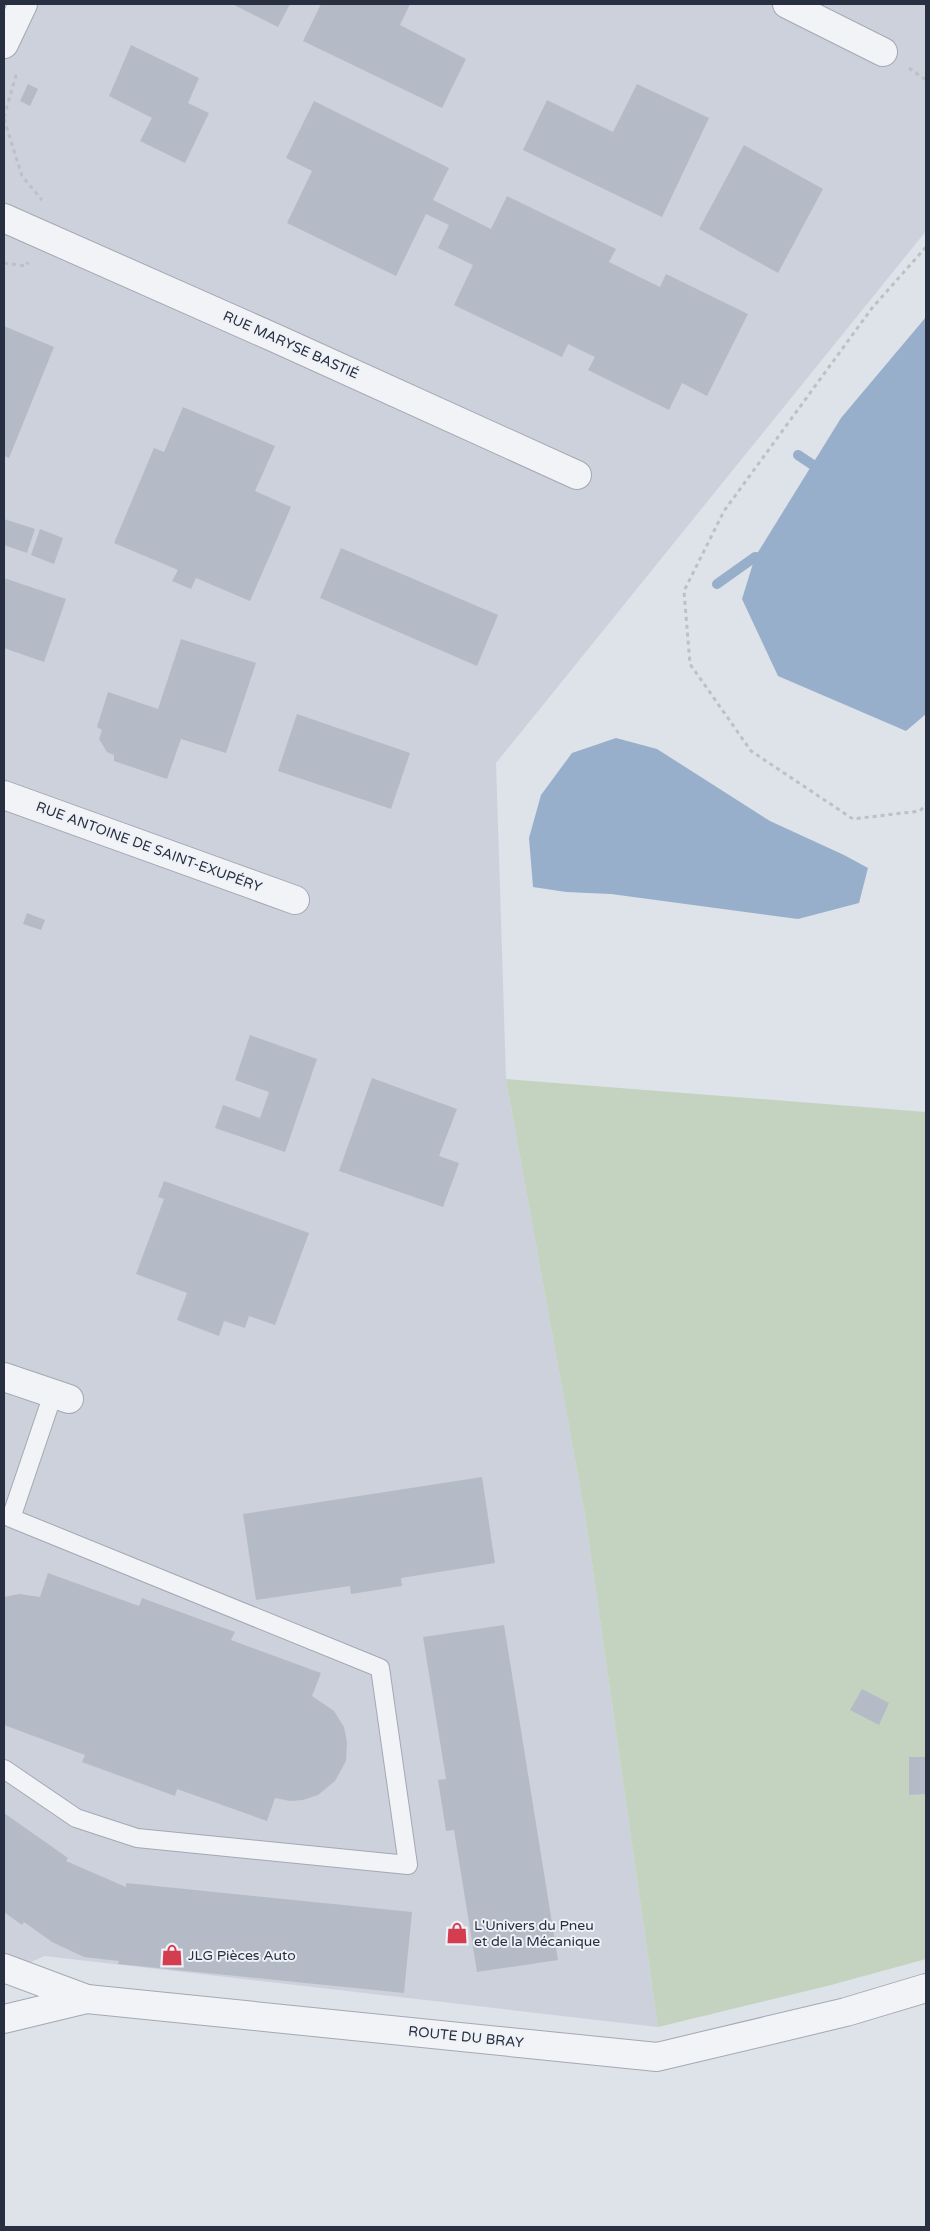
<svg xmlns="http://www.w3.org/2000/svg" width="930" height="2231" viewBox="0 0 930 2231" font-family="'Varela Round',sans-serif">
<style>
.built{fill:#ccd1db}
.green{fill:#c3d3bf}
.water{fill:#97afca}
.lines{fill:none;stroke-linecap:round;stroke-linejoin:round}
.stream{stroke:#97afca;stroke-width:10}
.building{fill:#b5bbc6}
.service-casing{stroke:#a3a9b3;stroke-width:20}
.minor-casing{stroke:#a3a9b3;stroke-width:30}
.tertiary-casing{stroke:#a3a9b3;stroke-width:30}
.path{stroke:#bcc0c7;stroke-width:3;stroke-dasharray:4 4;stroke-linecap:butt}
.service{stroke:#f1f3f7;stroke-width:18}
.minor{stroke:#f1f3f7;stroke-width:28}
.tertiary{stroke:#f1f3f7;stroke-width:28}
.labels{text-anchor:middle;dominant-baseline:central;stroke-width:4;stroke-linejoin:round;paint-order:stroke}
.street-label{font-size:14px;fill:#272f40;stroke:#eef1f6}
.poi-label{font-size:14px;fill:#272f40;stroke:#eef1f6;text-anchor:start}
</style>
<rect width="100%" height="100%" fill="#dee2e9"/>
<path class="built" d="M4,4H926V231L496,763L506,1079L585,1514L658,2027L45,1956L4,1973Z"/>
<path class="green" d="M506,1079L926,1112V1959L831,1985L658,2027L585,1514Z"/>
<g class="water">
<path d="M926,317V714L906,731L778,676L742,599L755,557L841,418Z"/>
<path d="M616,738L657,749L770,821L844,855L868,868L859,903L798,919L611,894L566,892L533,887L529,838L541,795L572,753Z"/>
</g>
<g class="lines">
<g class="stream">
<path d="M798,455L822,471"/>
<path d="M717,584L755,557L767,558"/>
</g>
</g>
<g class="building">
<path d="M232,4H290L278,27Z"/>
<path d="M321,4H410L400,25L466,59L442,108L303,41Z"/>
<path d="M131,45L199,78L188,103L209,113L185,163L140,141L152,118L109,96Z"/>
<path d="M28,84L38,89L30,106L20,101Z"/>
<path d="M637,84L709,118L662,217L523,150L547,100L613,132Z"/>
<path d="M314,101L449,168L433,200L491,229L507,196L616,249L609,262L660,287L666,274L748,314L707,396L682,383L669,410L588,370L595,357L568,344L562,357L454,305L473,265L438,248L449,225L426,214L396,276L287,223L312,171L286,158Z"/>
<path d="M744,145L823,189L778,273L699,229Z"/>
<path d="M4,326L54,347L9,458L4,456Z"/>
<path d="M183,407L275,446L255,491L291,507L250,601L196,578L191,589L172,581L178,570L114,543L154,448L164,452Z"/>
<path d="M4,519L35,529L27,553L4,545Z"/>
<path d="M40,529L63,538L54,564L31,555Z"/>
<path d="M341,548L498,615L477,666L320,598Z"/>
<path d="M4,578L66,599L44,662L4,648Z"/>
<path d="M181,639L256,663L226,753L181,739L167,779L114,761V755L107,752L99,739L102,730L97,727L108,692L158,709Z"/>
<path d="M297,714L410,753L391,809L278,771Z"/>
<path d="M27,913L45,920L41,930L23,924Z"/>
<path d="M250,1035L317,1059L285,1152L215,1128L223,1105L260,1118L269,1092L235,1080Z"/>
<path d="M372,1078L457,1109L439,1156L459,1163L443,1207L339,1171Z"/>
<path d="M164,1181L309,1233L275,1325L249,1316L245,1328L224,1321L219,1336L177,1320L187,1293L136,1274L164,1199L158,1197Z"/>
<path d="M482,1477L495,1563L401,1578L402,1586L351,1594L350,1586L256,1600L243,1514Z"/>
<path d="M48,1573L139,1606L142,1598L235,1632L231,1640L321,1673L312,1696L334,1711L344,1727L347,1742L346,1761L335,1781L318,1795L303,1800L290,1801L275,1798L267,1821L177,1789L175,1796L82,1762L85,1755L4,1725V1597L19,1594L40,1597Z"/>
<path d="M504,1625L558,1960L477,1972L454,1830L446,1831L438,1780L446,1779L423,1637Z"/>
<path d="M862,1689L889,1703L879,1725L850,1710Z"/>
<path d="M909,1757H926V1794L909,1795Z"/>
<path d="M4,1813L68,1858L66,1861L126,1887V1883L412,1912L404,1993L118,1964L119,1961L84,1957L52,1942L24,1922L22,1925L4,1912Z"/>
</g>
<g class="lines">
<g class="service-casing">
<path id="service" d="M4,1769L76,1818L137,1838L408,1865L380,1668L11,1518L53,1394"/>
</g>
<g class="minor-casing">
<g id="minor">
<path d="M787,4L883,52"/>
<path d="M4,44L23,4"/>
<path d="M4,218L275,338L577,475"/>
<path d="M4,795L295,900"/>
<path d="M4,1377L69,1399"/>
</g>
</g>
<g class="tertiary-casing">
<g id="tertiary">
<path d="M4,1968L87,1999L657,2057L846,2012L926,1988"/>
<path d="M4,2019L87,1999"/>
</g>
</g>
<g class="path">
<path d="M909,68L926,80"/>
<path d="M4,117L17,72"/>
<path d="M4,119L22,176L42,200"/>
<path d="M926,247L872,308L724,511L684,591L690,664L751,751L853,819L920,811L926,804"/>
<path d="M4,263L26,266L28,262"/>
</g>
<use href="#service" class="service"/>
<use href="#minor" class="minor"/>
<use href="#tertiary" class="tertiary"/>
</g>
<defs>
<g id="shop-bare" transform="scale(1.725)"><path d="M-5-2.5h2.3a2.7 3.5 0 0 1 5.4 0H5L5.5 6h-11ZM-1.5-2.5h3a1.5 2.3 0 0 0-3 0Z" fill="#d43d4f" stroke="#eef1f6" stroke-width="2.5" paint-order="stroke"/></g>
</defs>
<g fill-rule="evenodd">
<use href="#shop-bare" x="457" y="1933"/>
<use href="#shop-bare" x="172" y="1955"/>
</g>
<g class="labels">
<g class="street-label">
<text transform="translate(291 345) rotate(24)">RUE MARYSE BASTIÉ</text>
<text transform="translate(149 847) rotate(20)">RUE ANTOINE DE SAINT-EXUPÉRY</text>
<text transform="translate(466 2037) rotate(6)">ROUTE DU BRAY</text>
</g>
<g class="poi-label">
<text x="474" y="1925">L'Univers du Pneu<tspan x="474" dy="16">et de la Mécanique</tspan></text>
<text x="188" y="1955">JLG Pièces Auto</text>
</g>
</g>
<rect width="930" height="2231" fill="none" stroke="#272f40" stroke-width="10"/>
</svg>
